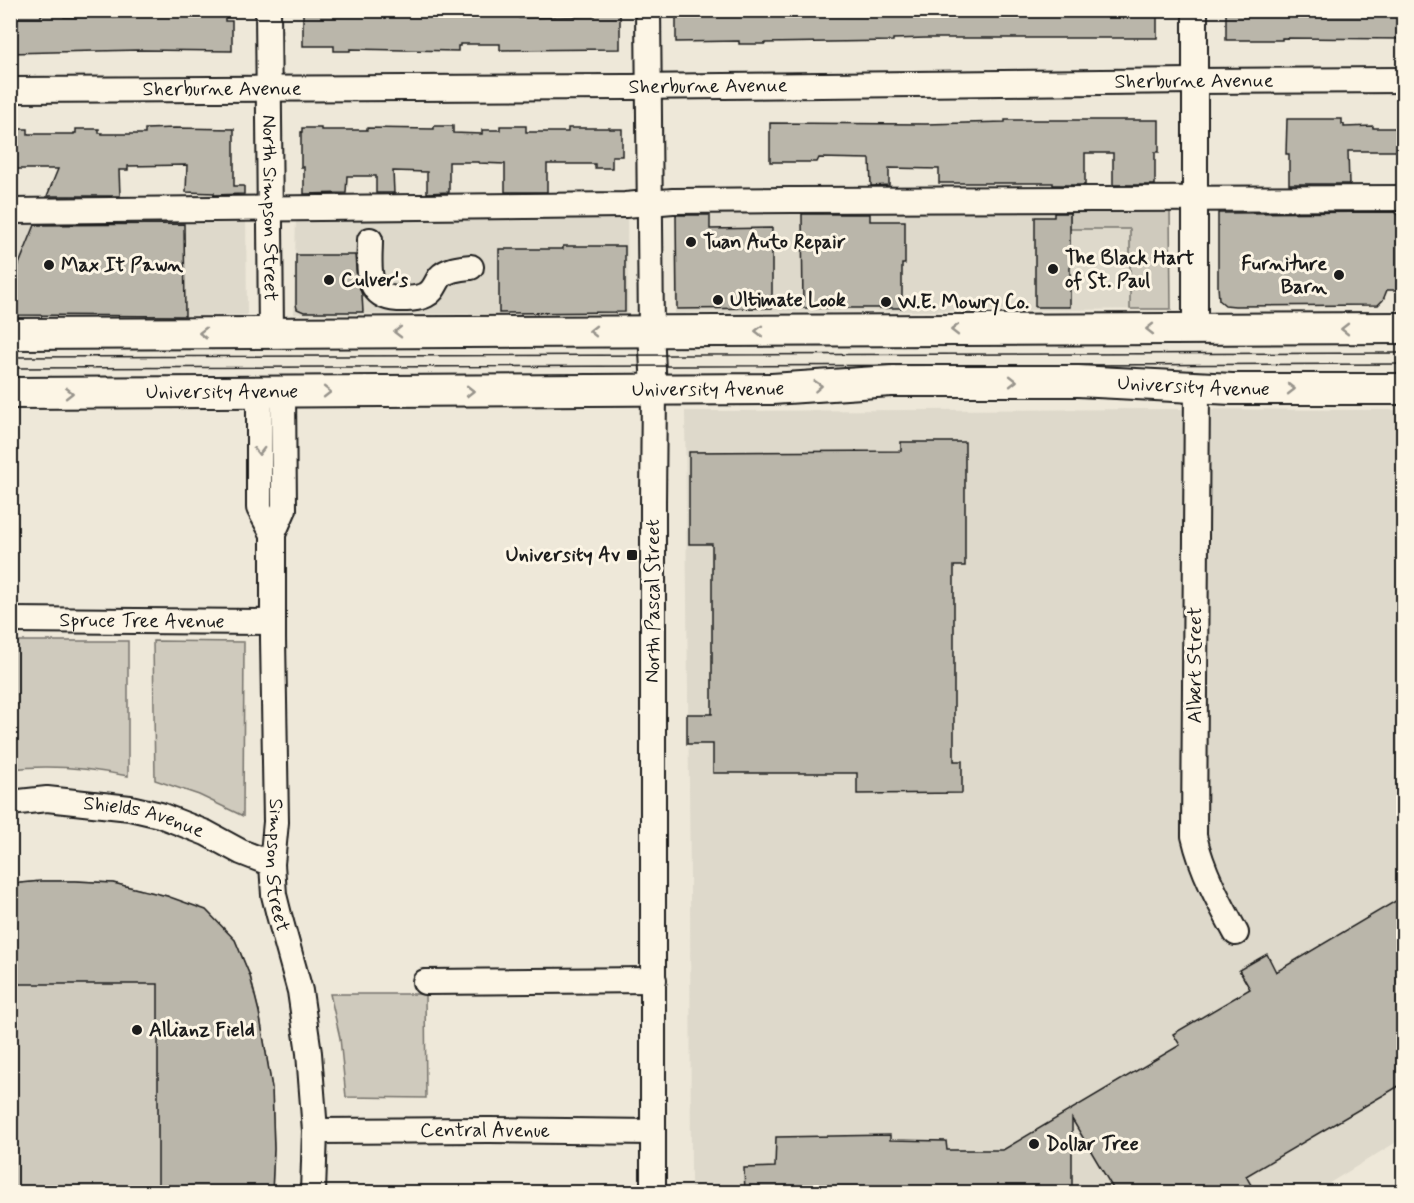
<svg xmlns="http://www.w3.org/2000/svg" width="1414" height="1203" viewBox="0 0 1414 1203" font-family="Mynerve,sans-serif">
<style>
.built{fill:#ded9cb}
.green{fill:#cfcabd;stroke:#76736c;stroke-width:1.5}
.building{fill:#bab6aa;stroke:#1c1c1c;stroke-width:1.5}
.lines{fill:none;stroke-linecap:round;stroke-linejoin:round}
.minor-casing{stroke:#1c1c1c;stroke-width:28}
.major-casing{stroke:#1c1c1c;stroke-width:34}
.minor{stroke:#fcf5e5;stroke-width:24}
.major{stroke:#fcf5e5;stroke-width:30}
.tram{stroke:#1c1c1c;stroke-width:1.5}
.oneway{stroke:#97938b}
.poi-dot{fill:#1c1c1c;stroke:#fcf5e5;stroke-width:2}
.labels{text-anchor:middle;dominant-baseline:central;stroke-width:6;stroke-linejoin:round;paint-order:stroke}
.street-label{font-size:20px;fill:#1c1c1c;stroke:#fcf5e5}
.poi-label{font-size:20px;font-weight:bold;fill:#1c1c1c;stroke:#fcf5e5;text-anchor:start}
</style>
<rect width="100%" height="100%" fill="#eee8d9"/>
<filter id="ink" filterUnits="userSpaceOnUse"><feTurbulence type="fractalNoise" baseFrequency=".0167" numOctaves="2"/><feDisplacementMap in="SourceGraphic" scale="12" xChannelSelector="R" yChannelSelector="G"/><feConvolveMatrix kernelMatrix="1 2 1 2 8 2 1 2 1" color-interpolation-filters="sRGB"/></filter>
<g filter="url(#ink)">
<g class="built">
<path d="M675,205H1171V309L675,313Z"/>
<path d="M627,210L628,314H294L296,212Z"/>
<path d="M246,212L247,315L11,317L10,214Z"/>
<path d="M1176,409L1403,410V1138L1331,1182L1317,1192H691L690,881L685,411Z"/>
</g>
<g class="green">
<path d="M1170,209L1171,309H1130V229H1070V210Z"/>
<path d="M11,641H128V776C89,768 51,764 11,769Z"/>
<path d="M153,641L244,642L243,816L199,795L155,780Z"/>
<path d="M42,881H76L113,883L167,896L235,940L250,976L259,1012L272,1088L274,1149L272,1192H11L10,884Z"/>
<path d="M330,994H425L426,1098L346,1097L340,1038Z"/>
</g>
<g class="building">
<path d="M303,10H329V13H360V15H400V13H434V11H519V18L595,16V10L620,12V49L500,50V44H460V46H458V51L350,49V51H334V46H303Z"/>
<path d="M676,10H931V16L970,15V10H1157V38H926L893,39V41L765,43V44H739V41L676,42Z"/>
<path d="M1226,10H1404V39L1282,38V40H1226Z"/>
<path d="M41,14H64V17H107L156,14L194,15V16H225V21H232V51L140,50L10,53V17H41Z"/>
<path d="M1287,119H1342V124H1344V127L1373,126V128H1404V151H1348L1349,184H1289V154H1286Z"/>
<path d="M1005,120H1159V152H1155V185H1113V153H1085V185H1053V183H939V169L889,168V185L871,186L870,159L819,158L817,162H770V123L926,124L1005,122Z"/>
<path d="M434,126H453V133L482,134V130H500V126H526V132H568V128H610V129H622V156H612V168H595V164H547V192H505V164L479,163V162H449V192L427,193V172L393,171L394,193H376V176H347L346,193L304,194V167H301V132H302V128H321V130H367V128L434,129Z"/>
<path d="M175,128L234,129V186H244V194L214,195V193L186,192L187,165L128,166V170H119L120,196H47L58,169H12V167H10V129H28V134H74V133H76V129H99V133H102V134H145V129Z"/>
<path d="M1394,212L1404,221V290H1387L1383,300L1378,305L1235,306L1225,305L1219,300L1218,286V213Z"/>
<path d="M1054,213H1070V307H1035V217H1054Z"/>
<path d="M802,214H870V221H905V264H902V308H803Z"/>
<path d="M676,215H710V229L772,228V308L677,309Z"/>
<path d="M184,224L185,316L10,315V278L13,279L35,225Z"/>
<path d="M563,246H625V312L499,313V249H563Z"/>
<path d="M296,255H355L357,280L362,295L363,312H304L297,309L296,304Z"/>
<path d="M901,442H965V566H954V761H962V793L857,794V773H713V744H687V714H712V544H689V452L901,451Z"/>
<path d="M42,881H76L113,883L167,896L206,910L235,940L250,976L259,1012L272,1088L274,1149L272,1192H158V984H10V884Z"/>
<path d="M1404,896V1083L1246,1176L1255,1192H1217L1212,1187L1204,1192H1115L1072,1119V1192H745L744,1168L775,1167L776,1137L890,1135V1140L946,1141L947,1150H1003L1180,1045L1173,1034L1250,989L1239,970L1267,954L1276,972Z"/>
</g>
<g class="lines">
<g class="minor-casing">
<g id="minor">
<path id="s1" d="M268,10L271,333"/>
<path d="M648,10L651,331L654,390L653,502V1192"/>
<path id="s2" d="M10,90L629,87L1194,81L1404,80"/>
<path d="M10,211L625,205L673,201L794,200L1404,198"/>
<path d="M370,240C370,265 363,297 398,299C407,299 418,299 426,295C434,291 435,284 440,277C447,269 461,268 471,267"/>
<path d="M1195,329V10"/>
<path d="M1197,388L1194,836C1202,871 1219,902 1236,933"/>
<path d="M259,392V508L273,534"/>
<path id="s3" d="M283,392L284,509L273,534V639L276,822L272,864L274,895L279,915L300,991L309,1053L315,1131L313,1192"/>
<path id="s4" d="M10,620L273,622"/>
<path id="s5" d="M10,803L47,799L130,808L160,815L206,833L241,852L272,864"/>
<path d="M425,982L654,980"/>
<path id="s6" d="M315,1131L489,1130L653,1132"/>
</g>
</g>
<g class="major-casing">
<g id="major">
<path d="M10,334L1404,328"/>
<path id="s7" d="M10,393L772,389L891,381H1078L1232,389H1404"/>
</g>
</g>
<use href="#minor" class="minor"/>
<use href="#major" class="major"/>
<g class="tram">
<path d="M10,357L1404,353"/>
<path d="M10,368L1404,364"/>
</g>
</g>
<defs><path id="oneway-chevron" d="M-2-3.5L2.5 0L-2 3.5" fill="none" stroke-width="1.6" stroke-linecap="round" stroke-linejoin="round" transform="scale(1.5)"/></defs>
<g class="oneway">
<use href="#oneway-chevron" transform="translate(1150 329) rotate(180)"/>
<use href="#oneway-chevron" transform="translate(1345 329) rotate(180)"/>
<use href="#oneway-chevron" transform="translate(955 330) rotate(180)"/>
<use href="#oneway-chevron" transform="translate(593 331) rotate(180)"/>
<use href="#oneway-chevron" transform="translate(759 331) rotate(-180)"/>
<use href="#oneway-chevron" transform="translate(398 332) rotate(179)"/>
<use href="#oneway-chevron" transform="translate(203 333) rotate(180)"/>
<use href="#oneway-chevron" transform="translate(1013 381)"/>
<use href="#oneway-chevron" transform="translate(818 386) rotate(-4)"/>
<use href="#oneway-chevron" transform="translate(1291 389)"/>
<use href="#oneway-chevron" transform="translate(470 391)"/>
<use href="#oneway-chevron" transform="translate(327 392)"/>
<use href="#oneway-chevron" transform="translate(69 393)"/>
<use href="#oneway-chevron" transform="translate(259 451) rotate(90)"/>
</g>
</g>
<g class="poi-dot">
<circle cx="691" cy="242" r="6"/>
<circle cx="49" cy="265" r="6"/>
<circle cx="1053" cy="269" r="6"/>
<circle cx="1339" cy="275" r="6"/>
<circle cx="329" cy="280" r="6"/>
<circle cx="718" cy="300" r="6"/>
<circle cx="886" cy="302" r="6"/>
<rect x="626" y="549" width="12" height="12" rx="3"/>
<circle cx="137" cy="1030" r="6"/>
<circle cx="1034" cy="1144" r="6"/>
</g>
<g class="labels">
<g class="street-label">
<text stroke="none"><textPath href="#s2" startOffset="1184">Sherburne Avenue</textPath></text>
<text stroke="none"><textPath href="#s2" startOffset="698">Sherburne Avenue</textPath></text>
<text stroke="none"><textPath href="#s2" startOffset="212">Sherburne Avenue</textPath></text>
<text stroke="none"><textPath href="#s1" startOffset="198">North Simpson Street</textPath></text>
<text stroke="none"><textPath href="#s7" startOffset="1184">University Avenue</textPath></text>
<text stroke="none"><textPath href="#s7" startOffset="698">University Avenue</textPath></text>
<text stroke="none"><textPath href="#s7" startOffset="212">University Avenue</textPath></text>
<text transform="translate(653 601) rotate(-90)">North Pascal Street</text>
<text stroke="none"><textPath href="#s4" startOffset="132">Spruce Tree Avenue</textPath></text>
<text transform="translate(1195 665) rotate(-90)">Albert Street</text>
<text stroke="none"><textPath href="#s5" startOffset="136">Shields Avenue</textPath></text>
<text stroke="none"><textPath href="#s3" startOffset="476">Simpson Street</textPath></text>
<text stroke="none"><textPath href="#s6" startOffset="170">Central Avenue</textPath></text>
</g>
<g class="poi-label">
<text x="703" y="242">Tuan Auto Repair</text>
<text x="1065" y="258">The Black Hart<tspan x="1065" dy="23">of St. Paul</tspan></text>
<text x="1327" y="264" text-anchor="end">Furniture<tspan x="1327" dy="23">Barn</tspan></text>
<text x="61" y="265">Max It Pawn</text>
<text x="341" y="280">Culver's</text>
<text x="730" y="300">Ultimate Look</text>
<text x="898" y="302">W.E. Mowry Co.</text>
<text x="620" y="555" text-anchor="end">University Av</text>
<text x="149" y="1030">Allianz Field</text>
<text x="1046" y="1144">Dollar Tree</text>
</g>
</g>
<rect width="1414" height="1203" fill="none" stroke="#fcf5e5" stroke-width="36"/>
<rect x="18" y="18" width="1378" height="1167" fill="none" stroke="#1c1c1c" stroke-width="2" filter="url(#ink)"/>
</svg>
